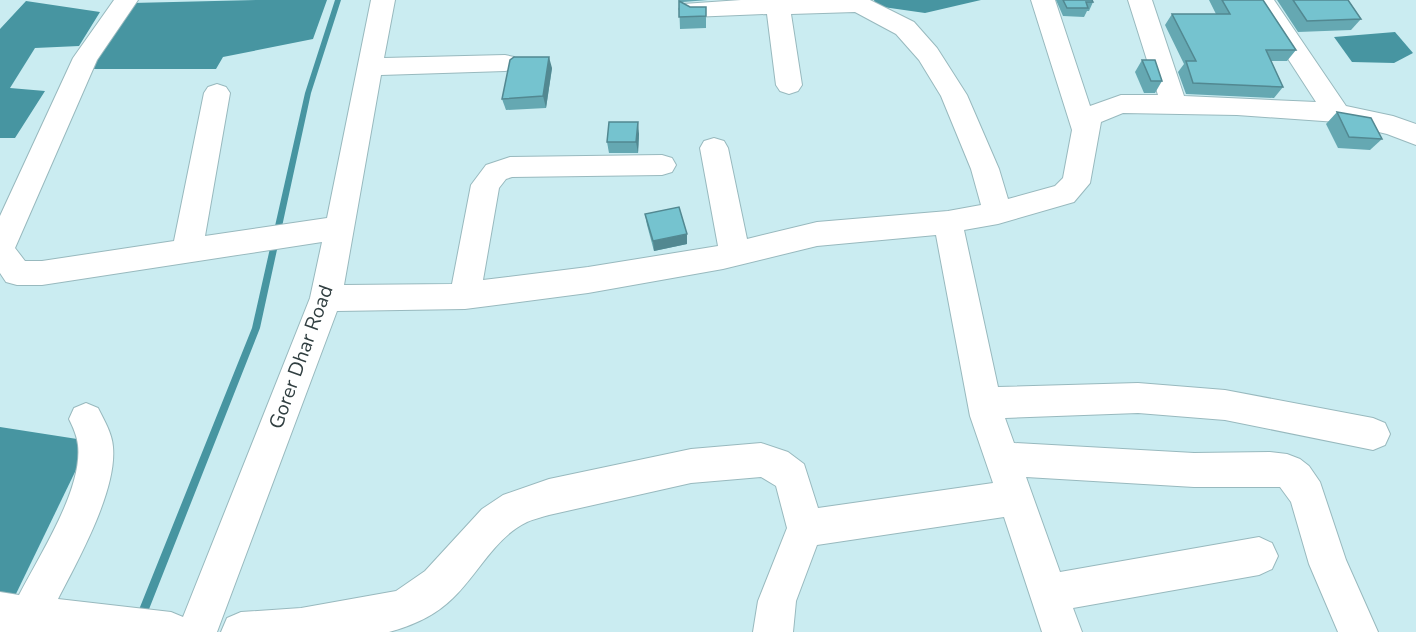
<svg xmlns="http://www.w3.org/2000/svg" width="1416" height="632" viewBox="0 0 1416 632" font-family="'Nunito Sans',sans-serif">
<style>
.water{fill:#4795a1}
.lines{fill:none;stroke-linecap:round;stroke-linejoin:round}
.stream{fill:#4795a1;fill-rule:evenodd}
.minor-casing{stroke:#98b9be;stroke-width:2}
.minor{fill:#fff;fill-rule:evenodd}
.wall{fill:#65a8b2}
.shaded-wall{fill:#528891}
.building{fill:#75c3cf;stroke:#528891;stroke-width:1.5}
.labels{text-anchor:middle;dominant-baseline:central;stroke-width:5;stroke-linejoin:round;paint-order:stroke}
.street-label{font-size:20px;fill:#313f41;stroke:#fff}
</style>
<rect width="100%" height="100%" fill="#caecf1"/>
<g class="water">
<path d="M256,0H327L313,39L223,57L216,69H92L132,3Z"/>
<path d="M874,0H981L925,13L876,6Z"/>
<path d="M26,1L100,12L79,46L35,48L10,88L45,91L15,138H0V29Z"/>
<path d="M1395,32L1413,53L1394,63L1352,62L1334,37Z"/>
<path d="M0,427L90,441L14,598L0,596Z"/>
</g>
<g class="lines">
<path class="stream" d="M335,0H341L311,93L260,328L140,632H130L252,328L305,93Z"/>
<g class="minor-casing">
<path id="minor" d="M114,0H138L97,60L15,248L25,261H42L174,241L204,93L208,87L217,84L226,87L230,93L205,236L327,218L371,0H395L384,58L505,55L514,57L518,63L514,69L505,71L381,75L344,285L452,284L471,185L486,165L510,157L662,155L672,158L676,165L672,172L662,175L512,177L506,179L499,188L483,280L588,267L718,246L700,148L704,141L714,138L724,141L728,148L747,239L817,222L948,211L981,205L971,169L941,96L919,60L896,34L855,12L791,14L802,85L798,91L789,94L780,91L776,85L767,14L691,17L683,14L679,9L683,4L741,0H870L914,22L937,48L967,95L999,169L1008,199L1055,186L1063,178L1072,130L1031,0H1055L1090,106L1121,95H1158L1128,0H1152L1184,96L1316,102L1250,0H1274L1346,106L1393,116L1416,124V145L1387,134L1337,122L1237,115L1123,113L1101,122L1090,183L1074,202L998,224L964,230L998,387L1138,383L1225,390L1373,418L1385,423L1390,434L1385,445L1373,450L1225,420L1138,413L1005,418L1014,443L1194,453L1270,452L1287,454L1300,459L1309,466L1320,482L1346,560L1378,632H1338L1309,564L1291,502L1280,487H1194L1026,477L1060,572L1259,537L1272,543L1278,556L1272,569L1259,575L1073,608L1082,632H1042L1004,517L817,545L796,601L793,632H753L758,601L787,528L776,486L761,477L691,483L549,515C542,517 534,519 527,522C495,537 478,574 453,598C436,615 412,626 389,632H221L227,618L241,612L301,608L396,591L425,571L482,509L503,495L549,479L691,449L761,443L788,452L804,464L818,508L993,483L970,416L936,235L817,246L723,269L588,293L465,309L337,311L217,632H0V592L19,595C39,556 83,489 78,445C77,436 73,427 69,419L74,408L86,403L98,408C104,420 112,433 113,447C117,491 78,560 58,599L171,612L183,617L310,298L322,242L42,285H17L6,282L0,273V216L73,58Z"/>
</g>
<use href="#minor" class="minor"/>
</g>
<g class="wall">
<path d="M679,0H708L683,2L682,3L690,7H706V28L680,29Z"/>
<path d="M1056,0H1092L1093,2L1089,11H1087L1084,17L1063,16Z"/>
<path d="M1209,0H1263L1296,50L1287,61H1271L1283,87L1274,98L1186,94L1178,72L1184,64L1165,25L1172,14H1216Z"/>
<path d="M1277,0H1348L1361,19L1351,30L1298,32Z"/>
<path d="M1142,60L1162,81L1155,93H1144L1135,72Z"/>
<path d="M552,68L546,108L506,110L502,99Z"/>
<path d="M1337,112L1382,139L1370,150L1338,148L1326,124Z"/>
<path d="M639,134L638,153H609L607,142Z"/>
<path d="M645,214L687,244L654,251L647,225Z"/>
</g>
<g class="shaded-wall">
<path d="M549,57L552,68L546,108L543,96Z"/>
<path d="M638,122L639,134L638,153L636,142Z"/>
<path d="M687,234V244L654,251L653,241Z"/>
</g>
<g class="building">
<path d="M1063,0H1092L1093,2H1086L1088,8H1067Z"/>
<path d="M1222,0H1263L1296,50H1266L1283,87L1193,83L1186,61H1196L1172,14H1230Z"/>
<path d="M1293,0H1348L1361,19L1307,21Z"/>
<path d="M679,1L690,7H706V16L679,17Z"/>
<path d="M514,57H549L543,96L502,99L510,60Z"/>
<path d="M1142,60H1155L1162,81H1151Z"/>
<path d="M1337,112L1371,118L1382,139L1349,137Z"/>
<path d="M609,122H638L636,142H607Z"/>
<path d="M679,207L687,234L653,241L645,214Z"/>
</g>
<g class="labels">
<g class="street-label">
<text transform="translate(301 357) rotate(-70)">Gorer Dhar Road</text>
</g>
</g>
</svg>
